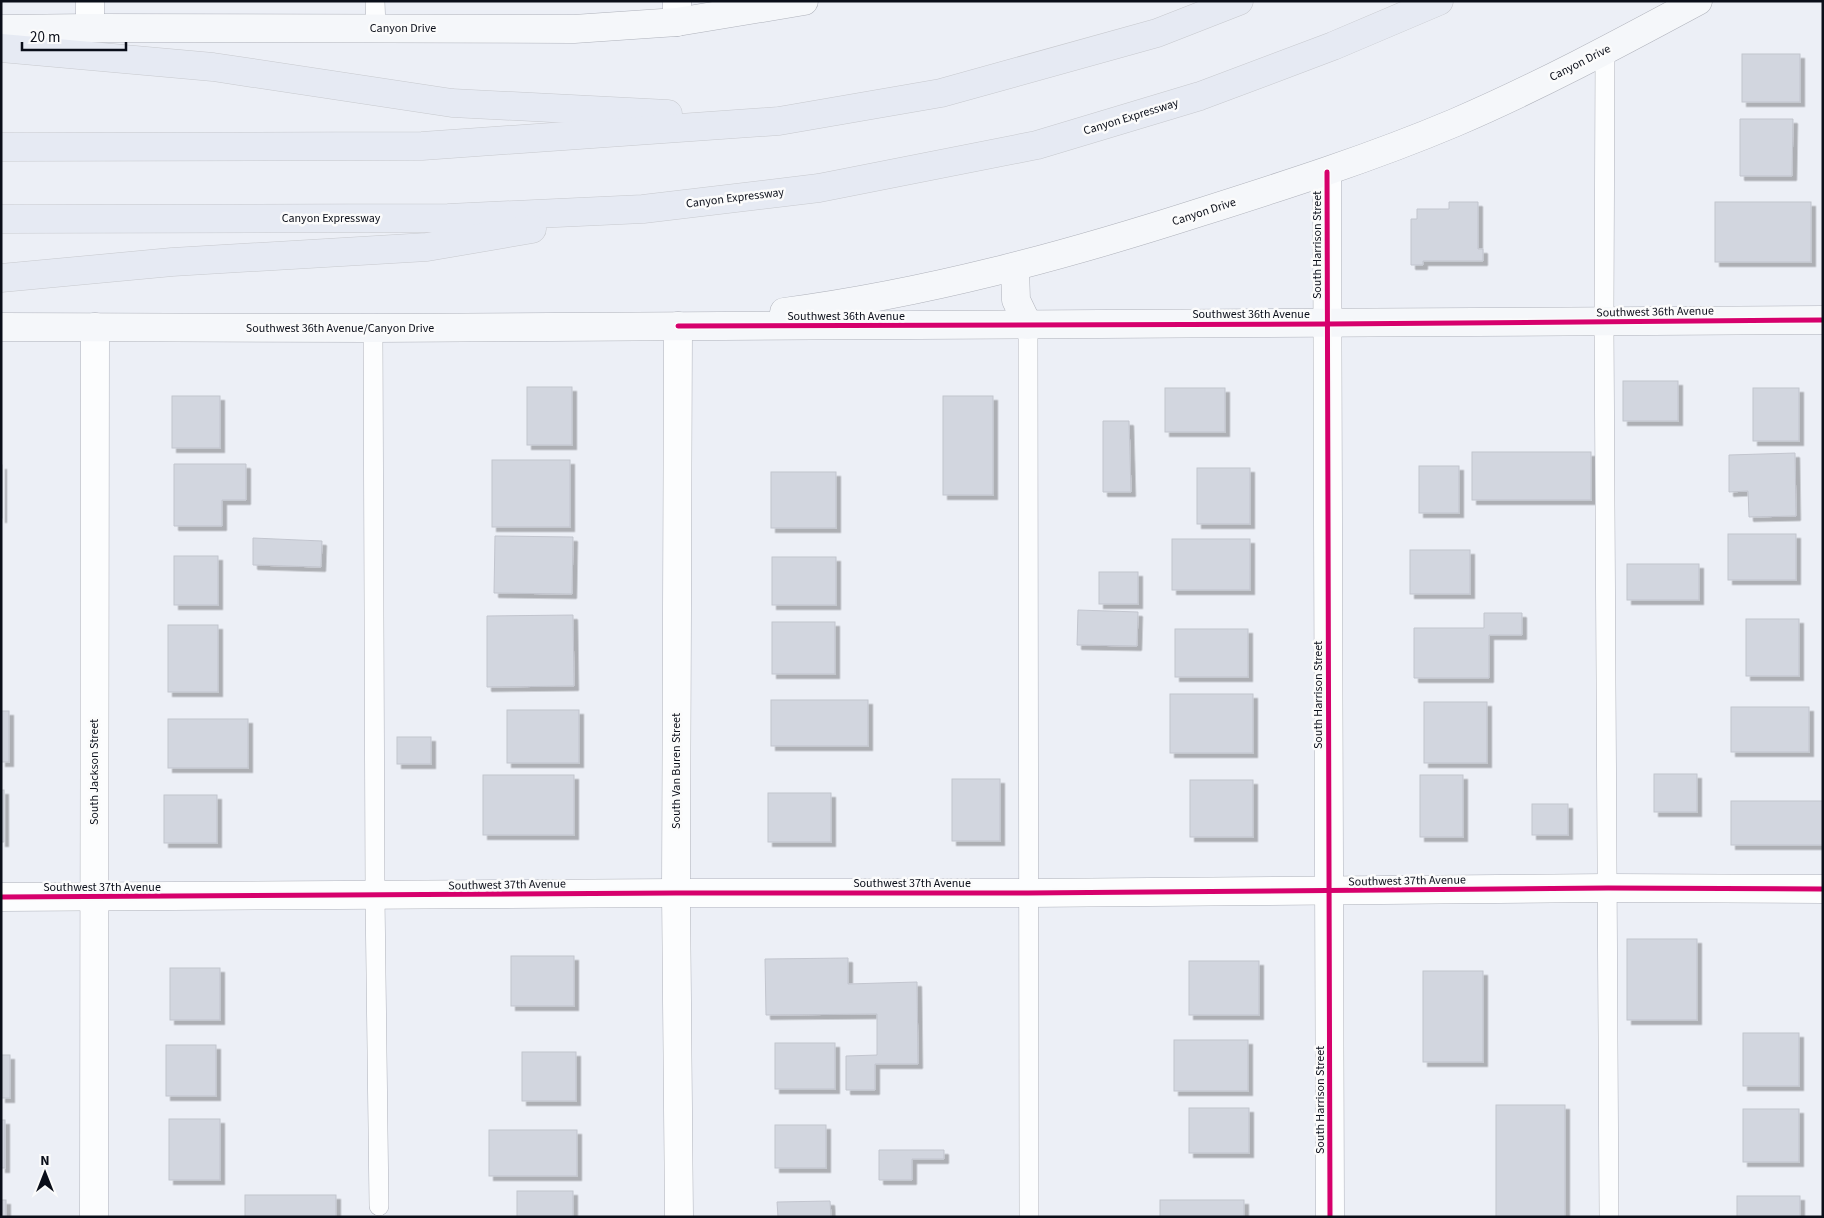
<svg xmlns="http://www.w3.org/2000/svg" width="1824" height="1218" viewBox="0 0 1824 1218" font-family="'Source Sans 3',sans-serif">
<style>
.building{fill:#d2d6df;stroke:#c2c5ce;filter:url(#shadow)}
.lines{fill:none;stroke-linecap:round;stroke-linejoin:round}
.service-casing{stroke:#afb2bb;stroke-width:20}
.minor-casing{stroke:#afb2bb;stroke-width:29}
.tertiary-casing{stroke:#afb2bb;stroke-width:29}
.secondary-casing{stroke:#afb2bb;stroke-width:29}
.motorway-casing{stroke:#c7c9ce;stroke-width:29}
.service{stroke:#fcfdfe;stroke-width:19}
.minor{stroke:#fcfdfe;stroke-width:28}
.tertiary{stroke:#fcfdfe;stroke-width:28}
.secondary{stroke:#f5f7fa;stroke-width:28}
.motorway{stroke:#e6eaf3;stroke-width:28}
.cycleway-casing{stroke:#fbfbfb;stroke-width:8}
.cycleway{stroke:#d6006c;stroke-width:5}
.labels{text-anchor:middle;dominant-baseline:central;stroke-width:5;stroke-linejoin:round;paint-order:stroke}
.street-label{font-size:12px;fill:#0a0e19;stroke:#fbfbfb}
</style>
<defs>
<filter id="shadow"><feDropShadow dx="4.5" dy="4.5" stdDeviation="0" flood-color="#0004"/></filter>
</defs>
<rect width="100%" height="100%" fill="#eceff6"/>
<g class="building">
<rect x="1742" y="54" width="58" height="48"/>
<path d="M1740,119H1793L1792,176H1740Z"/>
<path d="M1449,202H1478V249H1483V261H1423V265H1411V219H1417V209H1449Z"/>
<rect x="1715" y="202" width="96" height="60"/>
<rect x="1623" y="381" width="55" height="40"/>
<rect x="527" y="387" width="45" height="58"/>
<rect x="1165" y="388" width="60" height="44"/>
<rect x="1753" y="388" width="46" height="53"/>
<rect x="172" y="396" width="48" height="52"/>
<rect x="943" y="396" width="50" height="99"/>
<path d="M1103,421H1129L1131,492H1103Z"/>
<rect x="1472" y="452" width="119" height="48"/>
<path d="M1795,453L1796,516L1749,517L1748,491L1729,492V455Z"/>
<rect x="492" y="460" width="78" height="67"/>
<path d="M174,464H246V500H222V526H174Z"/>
<rect x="1" y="465" width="1" height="53"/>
<rect x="1419" y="466" width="40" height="47"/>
<rect x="1197" y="468" width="53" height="56"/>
<rect x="771" y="472" width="65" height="56"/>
<rect x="1728" y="534" width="68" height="46"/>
<path d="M495,536L573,537L572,594L494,593Z"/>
<path d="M253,538L322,541L321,567L253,565Z"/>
<rect x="1172" y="539" width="78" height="51"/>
<rect x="1410" y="550" width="60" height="44"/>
<rect x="174" y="556" width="44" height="49"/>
<rect x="772" y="557" width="64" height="48"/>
<rect x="1627" y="564" width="72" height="36"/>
<rect x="1099" y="572" width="39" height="32"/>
<path d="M1078,610L1138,612L1137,646L1077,645Z"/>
<path d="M1484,613H1522V635H1489V678H1414V628H1484Z"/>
<path d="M573,615L574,686L487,687V616Z"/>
<rect x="1746" y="619" width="53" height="57"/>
<rect x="772" y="622" width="63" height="52"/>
<rect x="168" y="625" width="50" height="67"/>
<rect x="1175" y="629" width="73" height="48"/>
<rect x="1170" y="694" width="83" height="59"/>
<rect x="771" y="700" width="97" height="46"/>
<rect x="1424" y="702" width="63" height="61"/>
<rect x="1731" y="707" width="78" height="45"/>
<rect x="507" y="710" width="72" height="53"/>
<rect x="1" y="711" width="8" height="51"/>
<rect x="168" y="719" width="80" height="49"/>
<rect x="397" y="737" width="34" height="27"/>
<rect x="1654" y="774" width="43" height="38"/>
<rect x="483" y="775" width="91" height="60"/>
<rect x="1420" y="775" width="43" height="62"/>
<rect x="952" y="779" width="48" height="62"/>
<rect x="1190" y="780" width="63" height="57"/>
<rect x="1" y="790" width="3" height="52"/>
<rect x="768" y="793" width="63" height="49"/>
<rect x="164" y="795" width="53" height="48"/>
<rect x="1731" y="801" width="92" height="44"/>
<rect x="1532" y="804" width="36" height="31"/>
<rect x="1627" y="939" width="70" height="81"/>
<rect x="511" y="956" width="63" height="50"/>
<path d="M848,958V984L917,982L918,1064H875V1090H846V1056L877,1055V1014L766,1015L765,959Z"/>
<rect x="1189" y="961" width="70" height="54"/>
<rect x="170" y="968" width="50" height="52"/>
<rect x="1423" y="971" width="60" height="91"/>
<rect x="1743" y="1033" width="56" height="53"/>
<rect x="1174" y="1040" width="74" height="51"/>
<rect x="775" y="1043" width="60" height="46"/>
<rect x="166" y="1045" width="50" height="51"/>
<rect x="522" y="1052" width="54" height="49"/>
<rect x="1" y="1055" width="9" height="43"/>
<rect x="1496" y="1105" width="69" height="112"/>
<rect x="1189" y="1108" width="60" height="45"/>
<rect x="1743" y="1109" width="56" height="53"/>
<rect x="169" y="1119" width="51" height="61"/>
<rect x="1" y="1120" width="4" height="48"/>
<rect x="775" y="1125" width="51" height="43"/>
<rect x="489" y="1130" width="88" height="46"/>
<path d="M879,1150H944V1159H912V1180H879Z"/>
<rect x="517" y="1191" width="56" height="26"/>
<rect x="245" y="1195" width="91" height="22"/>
<rect x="1737" y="1196" width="63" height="21"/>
<rect x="1" y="1200" width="5" height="17"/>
<rect x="1160" y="1200" width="84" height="17"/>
<path d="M830,1201L831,1217H778L777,1202Z"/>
</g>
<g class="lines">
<g class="service-casing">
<g id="service">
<path d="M375,1L376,28"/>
<path d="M1605,51L1604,322L1609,1217"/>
<path d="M1028,325L1029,1217"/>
<path d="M373,328L375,896L379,1206"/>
</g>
</g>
<g class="minor-casing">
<g id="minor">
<path d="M90,1V28"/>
<path d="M677,1V22"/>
<path d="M678,326L676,893L679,1217"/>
<path d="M1,897L676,893H1028L1608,888L1823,889"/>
<path d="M94,1217L95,327"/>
</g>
</g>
<g class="tertiary-casing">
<path id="tertiary" d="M1327,172L1330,1217"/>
</g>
<g class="secondary-casing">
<g id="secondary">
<path d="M1,29L90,28L574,29L677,22L804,1"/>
<path d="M1015,268L1016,300L1028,325"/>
<path d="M784,312C927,293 1064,256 1201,212C1286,185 1371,158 1454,123C1538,87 1618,44 1698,1"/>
<path d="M1,327L373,328L1823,320"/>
</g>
</g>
<g class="motorway-casing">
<g id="motorway">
<path d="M1,48L213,67L452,103L668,114"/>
<path d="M1,147L422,146L779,121L941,93L1157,33L1239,1"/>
<path d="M1,219L448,218L643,209L819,188L1037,145L1200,96L1333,46L1439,1"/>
<path d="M1,278L172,262L427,247L532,229"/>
</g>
</g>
<use href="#service" class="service"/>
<use href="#minor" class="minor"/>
<use href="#tertiary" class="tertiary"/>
<use href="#secondary" class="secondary"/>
<use href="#motorway" class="motorway"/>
<g class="cycleway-casing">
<g id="cycleway">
<path d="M1327,172L1330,1217"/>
<path d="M678,326L1327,324L1823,320"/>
<path d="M1,897L676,893H1028L1608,888L1823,889"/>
</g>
</g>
<use href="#cycleway" class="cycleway"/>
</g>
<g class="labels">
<g class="street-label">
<text x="403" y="28">Canyon Drive</text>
<text transform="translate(1580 63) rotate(-27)">Canyon Drive</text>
<text transform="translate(1131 117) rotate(-17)">Canyon Expressway</text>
<text transform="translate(735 198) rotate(-7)">Canyon Expressway</text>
<text transform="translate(1204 212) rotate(-18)">Canyon Drive</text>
<text x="331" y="218">Canyon Expressway</text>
<text transform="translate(1317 245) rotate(-90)">South Harrison Street</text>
<text transform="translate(1655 312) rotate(-1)">Southwest 36th Avenue</text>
<text x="1251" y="314">Southwest 36th Avenue</text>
<text x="846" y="316">Southwest 36th Avenue</text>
<text x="340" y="328">Southwest 36th Avenue/Canyon Drive</text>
<text transform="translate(1318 695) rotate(-90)">South Harrison Street</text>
<text transform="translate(676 771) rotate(-90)">South Van Buren Street</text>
<text transform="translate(94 772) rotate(-90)">South Jackson Street</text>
<text transform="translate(1407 881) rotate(-1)">Southwest 37th Avenue</text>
<text x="912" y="883">Southwest 37th Avenue</text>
<text transform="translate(507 885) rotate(-1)">Southwest 37th Avenue</text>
<text x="102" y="887">Southwest 37th Avenue</text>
<text transform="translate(1320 1100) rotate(-90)">South Harrison Street</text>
</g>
</g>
<rect width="1824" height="1218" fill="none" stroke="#0a0e19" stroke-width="5"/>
<g transform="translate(45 1173)" stroke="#fbfbfb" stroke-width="4" paint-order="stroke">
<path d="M0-4L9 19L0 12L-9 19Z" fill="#0a0e19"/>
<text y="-8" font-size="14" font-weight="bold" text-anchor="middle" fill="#0a0e19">N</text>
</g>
<path d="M22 42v8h104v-8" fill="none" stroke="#0a0e19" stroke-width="2.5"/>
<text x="30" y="42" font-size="15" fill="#0a0e19" stroke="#fbfbfb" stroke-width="4" paint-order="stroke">20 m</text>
</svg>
